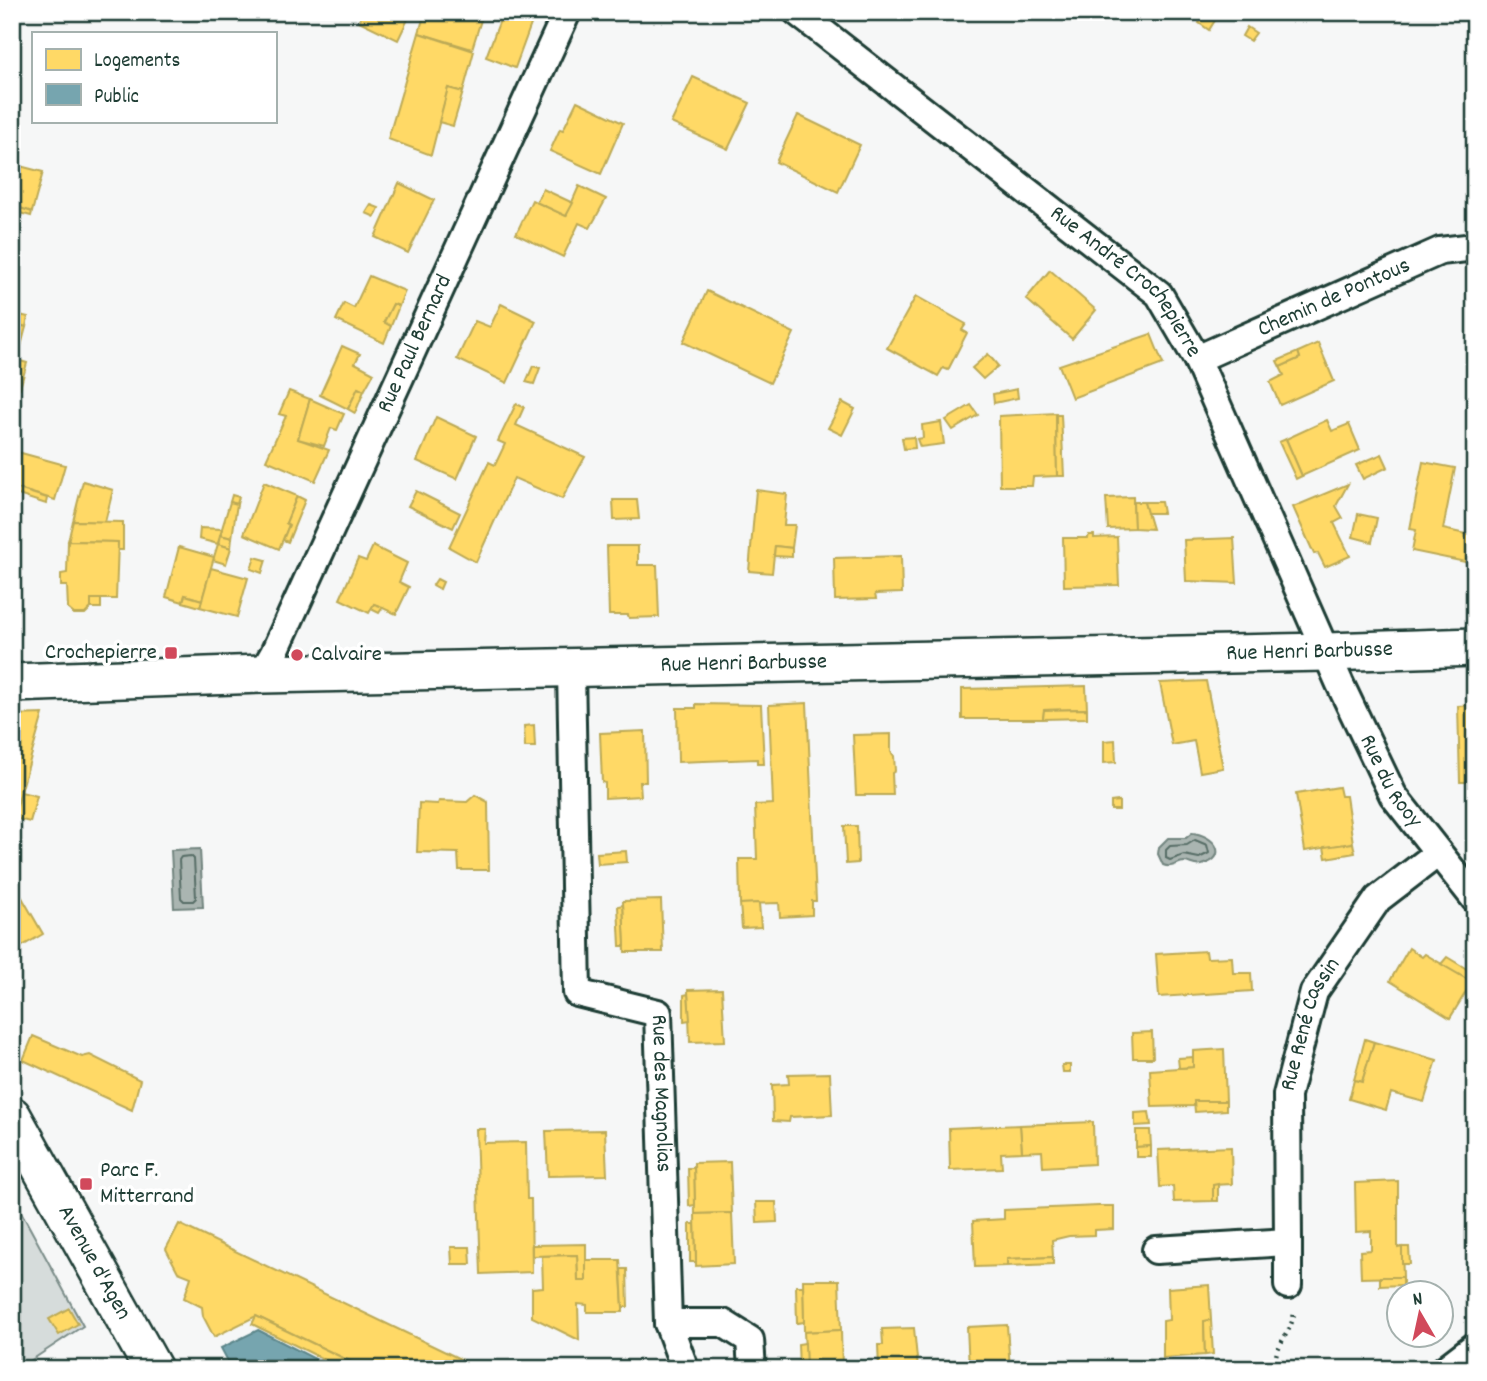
<svg xmlns="http://www.w3.org/2000/svg" width="1487" height="1381" viewBox="0 0 1487 1381" font-family="Dekko,sans-serif">
<style>
.green{fill:#d6dcdb;stroke:#7a8c88;stroke-width:2}
.water{fill:#aab5b1;stroke:#72857f;stroke-width:2}
.homes{fill:#ffd966;stroke:#bcaa57;stroke-width:2}
.public{fill:#76a5af;stroke:#5c868a;stroke-width:2}
.lines{fill:none;stroke-linecap:round;stroke-linejoin:round}
.shore{stroke:#576d66;stroke-width:2}
.street-casing{stroke:#1f3d34;stroke-width:32}
.secondary-casing{stroke:#1f3d34;stroke-width:42}
.path{stroke:#1f3d34;stroke-width:4.5;stroke-dasharray:2 5;stroke-linecap:butt}
.street{stroke:#fff;stroke-width:26}
.secondary{stroke:#fff;stroke-width:37}
.poi-dot{fill:#d1495b;stroke:#fff;stroke-width:2.5}
.labels{text-anchor:middle;dominant-baseline:central;stroke-width:7;stroke-linejoin:round;paint-order:stroke}
.street-label{font-size:23px;fill:#1f3d34;stroke:#fff}
.poi-label{font-size:23px;fill:#1f3d34;stroke:#fff;text-anchor:start}
</style>
<rect width="100%" height="100%" fill="#f6f7f7"/>
<filter id="ink" filterUnits="userSpaceOnUse"><feTurbulence type="fractalNoise" baseFrequency=".0143" numOctaves="2"/><feDisplacementMap in="SourceGraphic" scale="14" xChannelSelector="R" yChannelSelector="G"/><feConvolveMatrix kernelMatrix="1 2 1 2 8 2 1 2 1" color-interpolation-filters="sRGB"/></filter>
<g filter="url(#ink)">
<path class="green" d="M12,1195L83,1326L18,1369H12Z"/>
<g class="water">
<path d="M1192,833C1214,835 1231,857 1202,865C1195,867 1191,863 1185,862C1176,862 1173,869 1163,865L1158,854L1159,847L1168,838H1186Z"/>
<path d="M200,849L203,907L174,908L171,850Z"/>
</g>
<g class="homes">
<path d="M363,12H410L411,13L398,40L359,21Z"/>
<path d="M425,12H469L468,16L481,20L472,49L419,33Z"/>
<path d="M469,12H483L481,20L468,16Z"/>
<path d="M503,12H524L534,16L515,68L486,57Z"/>
<path d="M1094,12H1113L1108,21Z"/>
<path d="M1206,12L1219,14L1209,30L1199,23Z"/>
<path d="M1247,27L1256,33L1250,41L1242,36Z"/>
<path d="M419,33L474,51L463,92L448,88L431,155L388,139Z"/>
<path d="M693,77L750,103L728,149L671,123Z"/>
<path d="M448,88L463,92L453,126L439,122Z"/>
<path d="M577,101L623,123L601,174L550,151L560,129L563,130Z"/>
<path d="M798,115L860,145L838,192L776,162Z"/>
<path d="M12,164L43,172L32,212L17,207L16,212L12,211Z"/>
<path d="M399,183L434,200L408,253L375,237Z"/>
<path d="M579,186L606,199L590,228L579,223L563,257L516,234L532,200L566,216Z"/>
<path d="M543,189L573,203L566,216L536,202Z"/>
<path d="M371,205L379,208L375,217L366,213Z"/>
<path d="M17,207L32,212L31,216L16,212Z"/>
<path d="M1050,270L1096,310L1072,339L1026,299Z"/>
<path d="M369,276L405,291L399,306L393,304L384,322L391,326L384,343L336,320L344,303L354,308Z"/>
<path d="M707,291L794,333L770,383L683,342Z"/>
<path d="M916,296L966,324L962,330L967,333L948,370L943,368L938,376L887,348Z"/>
<path d="M393,304L399,306L391,326L384,322Z"/>
<path d="M501,304L536,321L507,383L457,359L475,321L490,327Z"/>
<path d="M12,313L28,317L26,327L12,323Z"/>
<path d="M12,323L26,327L21,346L12,343Z"/>
<path d="M1151,334L1163,364L1072,398L1059,365Z"/>
<path d="M12,343L21,346L16,363L12,362Z"/>
<path d="M1318,343L1334,381L1280,405L1270,382L1284,375L1280,367L1300,358L1298,352Z"/>
<path d="M342,346L360,354L355,363L374,373L364,391L358,388L348,409L320,395Z"/>
<path d="M1298,352L1300,358L1280,367L1277,361Z"/>
<path d="M988,354L998,366L983,379L972,368Z"/>
<path d="M17,360L27,363L20,388L12,385Z"/>
<path d="M533,366L540,368L534,384L526,382Z"/>
<path d="M358,388L364,391L355,413L348,409Z"/>
<path d="M1017,389L1018,398L994,403L993,394Z"/>
<path d="M289,391L310,399L298,439L329,450L315,481L266,460L286,416L279,414Z"/>
<path d="M310,399L344,414L337,430L331,428L324,446L298,439Z"/>
<path d="M842,402L855,409L842,435L828,428Z"/>
<path d="M516,404L524,407L516,425L585,457L562,499L514,478L476,562L449,547L489,462L495,465L505,444L498,441Z"/>
<path d="M971,405L978,415L953,430L946,420Z"/>
<path d="M1056,413L1057,476L1033,477L1032,486H1000L999,416Z"/>
<path d="M1056,415H1061L1064,476H1057Z"/>
<path d="M436,417L476,436L457,479L417,461Z"/>
<path d="M1327,420L1332,431L1349,424L1360,450L1302,476L1286,439Z"/>
<path d="M941,422L944,444L920,447L917,439L923,438L922,425Z"/>
<path d="M914,437L915,448L904,449L902,438Z"/>
<path d="M1286,439L1302,476L1296,479L1279,442Z"/>
<path d="M14,451L65,465L55,500L12,487V458Z"/>
<path d="M1382,454L1388,467L1363,479L1356,465Z"/>
<path d="M1423,462L1455,468L1443,529L1475,536V564L1412,551L1416,530L1410,529Z"/>
<path d="M83,481L113,490L105,522L73,521Z"/>
<path d="M264,482L297,496L286,523L289,525L279,549L244,534Z"/>
<path d="M1348,484L1336,506L1343,518L1334,523L1350,556L1325,567L1318,553L1314,554L1293,507Z"/>
<path d="M12,487L47,498L46,504L12,493Z"/>
<path d="M756,490L787,494L784,525H795L792,548L775,546L772,573L749,571Z"/>
<path d="M416,491L460,513L453,528L408,506Z"/>
<path d="M232,495L239,497L237,504L230,502Z"/>
<path d="M297,496L305,500L288,542L283,540L289,525L286,523Z"/>
<path d="M1133,497L1134,528L1108,529L1106,498Z"/>
<path d="M613,500H637L639,519L614,520Z"/>
<path d="M230,502L237,504L232,538L220,535Z"/>
<path d="M1133,502H1144L1152,529L1134,528Z"/>
<path d="M1144,502H1161L1163,513H1147Z"/>
<path d="M1358,514L1377,518L1372,542L1353,537Z"/>
<path d="M73,521L123,522V550H117L118,542L68,541Z"/>
<path d="M200,528L222,529L218,544L199,539Z"/>
<path d="M220,535L232,538L231,548L218,544Z"/>
<path d="M1089,535H1094V538L1117,537L1119,585L1064,586L1063,538H1088Z"/>
<path d="M1234,538L1237,583L1186,581L1184,540Z"/>
<path d="M68,541L118,542L116,599H91V608L85,614H74L68,609L67,586H61V574L67,573Z"/>
<path d="M218,544L231,548L226,564L213,560Z"/>
<path d="M373,546L407,563L399,582L409,587L396,614L374,604L369,613L340,599L358,558L366,561Z"/>
<path d="M607,546H638V565H657L659,617L629,618L628,615H609Z"/>
<path d="M775,546L792,548V557L774,556Z"/>
<path d="M179,547L214,557L202,600L185,595L183,602L166,597Z"/>
<path d="M901,556L902,593L875,594L876,599L835,600L834,558Z"/>
<path d="M255,557L266,560L262,573L251,569Z"/>
<path d="M211,568L248,578L237,617L200,607Z"/>
<path d="M437,579L443,582L440,589L433,585Z"/>
<path d="M185,595L202,600L200,607L183,602Z"/>
<rect x="91" y="599" width="10" height="9"/>
<path d="M374,604L383,607L379,613L371,609Z"/>
<path d="M1206,681L1223,768L1200,772L1194,741L1172,745L1160,683Z"/>
<path d="M1086,686L1087,709L1044,710L1043,719H962V689Z"/>
<path d="M807,703L816,901H812V915L780,917L779,903L740,904L739,859H757L755,805L773,804L769,705Z"/>
<path d="M696,704L761,705L764,764H757V759L678,762L677,708H696Z"/>
<path d="M1475,705V782H1460L1458,706Z"/>
<path d="M1087,709V718L1043,719L1044,710Z"/>
<path d="M43,714L21,792L12,826V715Z"/>
<path d="M534,725L535,747H525L524,726Z"/>
<path d="M645,731L646,782H640L641,796L605,798V783L602,782L600,733Z"/>
<path d="M891,734V752L894,756L895,771L892,773L893,795H856L853,735Z"/>
<path d="M1115,740L1116,762L1104,763V741Z"/>
<path d="M1339,787L1341,796H1346L1353,843L1305,851L1296,794Z"/>
<path d="M21,792L37,796L30,822L14,818Z"/>
<path d="M475,795L488,802L489,870H459L458,853L417,852L419,803L438,804L439,801L467,802Z"/>
<path d="M1119,801V810H1111V802Z"/>
<path d="M844,826H857L858,863L846,864Z"/>
<path d="M1353,843L1355,853L1326,858L1324,847Z"/>
<path d="M626,851L627,862L598,864L597,853Z"/>
<path d="M12,880L43,934L12,952Z"/>
<path d="M661,900L663,952H625L623,901Z"/>
<path d="M759,903L761,927L742,928L740,904Z"/>
<path d="M623,905L625,946H620L618,906Z"/>
<path d="M1409,948L1422,957L1425,954L1472,982L1450,1018L1390,981Z"/>
<path d="M1206,951L1207,958L1232,957L1233,973H1251L1252,991L1159,997L1156,954Z"/>
<path d="M1447,957L1475,974L1472,982L1441,964Z"/>
<path d="M722,989L725,1041L690,1042L688,990Z"/>
<path d="M688,994L690,1020L684,1021V995Z"/>
<path d="M1152,1032L1153,1058H1133L1132,1033Z"/>
<path d="M33,1036L82,1057L90,1055L140,1080L132,1110L23,1060Z"/>
<path d="M1365,1039L1374,1042L1362,1082L1354,1080Z"/>
<path d="M1374,1042L1437,1060L1424,1102L1391,1093L1386,1110L1349,1099L1354,1080L1362,1082Z"/>
<path d="M1224,1049L1226,1101H1194V1106L1152,1107L1150,1070L1193,1067V1051Z"/>
<path d="M1193,1057V1067L1179,1068L1178,1058Z"/>
<path d="M1062,1065H1070V1072H1063Z"/>
<path d="M830,1073L832,1115L790,1117L789,1122L773,1121L772,1085L789,1084L788,1074Z"/>
<path d="M1194,1101H1226V1110L1195,1112Z"/>
<path d="M1149,1112L1151,1125L1135,1126V1113Z"/>
<path d="M1093,1122L1094,1164L1043,1167L1042,1151L1022,1152L1020,1125Z"/>
<path d="M1020,1125L1022,1152L1001,1153L1002,1168L950,1170L949,1128Z"/>
<path d="M476,1129H485L484,1143L526,1142L527,1199H531L532,1272L481,1274Z"/>
<path d="M605,1130L607,1175L548,1176L546,1131Z"/>
<path d="M1136,1130H1150L1151,1146L1136,1147Z"/>
<path d="M1151,1146V1157H1136V1147Z"/>
<path d="M1231,1147L1232,1184L1213,1185V1201L1174,1202L1173,1186L1160,1187L1158,1150Z"/>
<path d="M730,1162L732,1213L695,1214L694,1163Z"/>
<path d="M688,1168H694L695,1205L689,1206Z"/>
<path d="M1398,1181V1248L1402,1247L1403,1277L1361,1278L1360,1251L1371,1250V1231L1356,1232L1355,1183Z"/>
<path d="M1218,1184V1201H1213V1185Z"/>
<path d="M756,1202H776L777,1222L757,1223Z"/>
<path d="M1099,1206H1114V1229L1095,1230V1235L1069,1236L1052,1240L1053,1257L1007,1259V1266L975,1267L973,1221L1004,1219V1210Z"/>
<path d="M732,1213L734,1264L696,1266L695,1214Z"/>
<path d="M179,1224L481,1369H366L256,1316L214,1337L203,1316L202,1307L184,1298L191,1277L178,1272L166,1249Z"/>
<path d="M690,1224H695L696,1262H690Z"/>
<path d="M586,1244V1281H578L577,1255L532,1256V1245Z"/>
<path d="M451,1247H470L471,1264H452Z"/>
<path d="M1402,1247H1409L1410,1264H1402Z"/>
<path d="M577,1255L578,1281H586V1260H620L623,1307V1312H587V1305L578,1304L579,1340L532,1317V1288L543,1287L542,1256Z"/>
<path d="M1053,1257V1264L1007,1266V1259Z"/>
<path d="M621,1269H627L628,1307H623Z"/>
<path d="M1380,1277H1403V1285L1380,1286Z"/>
<path d="M803,1280H839L841,1330L804,1332Z"/>
<path d="M1209,1285L1211,1320L1204,1321L1205,1355L1163,1358V1321L1169,1320L1168,1288Z"/>
<path d="M796,1286H803L804,1322L797,1323Z"/>
<path d="M69,1308L78,1324L59,1335L49,1319Z"/>
<path d="M256,1316L366,1369H344L319,1357L252,1324Z"/>
<path d="M1211,1320L1213,1354L1205,1355L1204,1321Z"/>
<path d="M1007,1325L1010,1369H969L967,1327Z"/>
<path d="M914,1328L918,1369H879L878,1345H883L882,1329Z"/>
<path d="M841,1330L842,1369H806L804,1332Z"/>
<path d="M805,1343L806,1369H799L798,1344Z"/>
</g>
<path class="public" d="M258,1330L321,1362L320,1369L231,1367L221,1348Z"/>
<g class="lines">
<g class="shore">
<path d="M1195,840L1207,845L1209,853L1199,858L1184,855L1170,860L1166,858V850L1170,846L1187,845Z"/>
<path d="M191,856L194,859L196,898L193,901H184L181,898L179,860L181,857Z"/>
</g>
<g class="street-casing">
<g id="street">
<path id="s1" d="M797,12L1159,294L1197,359L1340,684L1393,795L1475,899"/>
<path id="s2" d="M1197,359L1440,251L1475,247"/>
<path id="s3" d="M571,669L577,993L658,1013L668,1323L685,1369"/>
<path id="s4" d="M262,674L274,653L567,12"/>
<path d="M1288,1242V1285"/>
<path id="s5" d="M1156,1250L1288,1242L1287,1095L1314,992L1378,899L1438,853"/>
<path d="M668,1323H723L750,1340L752,1369"/>
<path d="M1445,1369L1475,1346"/>
</g>
</g>
<g class="secondary-casing">
<g id="secondary">
<path id="s6" d="M12,683L262,674L1327,652L1475,647"/>
<path id="s7" d="M12,1116L153,1369"/>
</g>
</g>
<path class="path" d="M1275,1369C1273,1345 1291,1335 1294,1313"/>
<use href="#street" class="street"/>
<use href="#secondary" class="secondary"/>
</g>
</g>
<g class="poi-dot">
<rect x="164" y="646" width="14" height="14" rx="3.5"/>
<circle cx="297" cy="655" r="7"/>
<rect x="79" y="1177" width="14" height="14" rx="3.5"/>
</g>
<g class="labels">
<g class="street-label">
<text stroke="none"><textPath href="#s1" startOffset="427">Rue André Crochepierre</textPath></text>
<text stroke="none"><textPath href="#s2" startOffset="150">Chemin de Pontous</textPath></text>
<text stroke="none"><textPath href="#s4" startOffset="364">Rue Paul Bernard</textPath></text>
<text stroke="none"><textPath href="#s6" startOffset="1298">Rue Henri Barbusse</textPath></text>
<text stroke="none"><textPath href="#s6" startOffset="732">Rue Henri Barbusse</textPath></text>
<text stroke="none"><textPath href="#s1" startOffset="999">Rue du Rooy</textPath></text>
<text stroke="none"><textPath href="#s5" startOffset="354">Rue René Cassin</textPath></text>
<text stroke="none"><textPath href="#s3" startOffset="488">Rue des Magnolias</textPath></text>
<text stroke="none"><textPath href="#s7" startOffset="168">Avenue d'Agen</textPath></text>
</g>
<g class="poi-label">
<text x="157" y="653" text-anchor="end">Crochepierre</text>
<text x="311" y="655">Calvaire</text>
<text x="100" y="1171">Parc F.<tspan x="100" dy="26">Mitterrand</tspan></text>
</g>
</g>
<rect width="1487" height="1381" fill="none" stroke="#fff" stroke-width="42"/>
<rect x="21" y="21" width="1445" height="1339" fill="none" stroke="#1f3d34" stroke-width="2.5" filter="url(#ink)"/>
<rect x="32" y="32" width="245" height="91" fill="#ffffff" stroke="#a5b1ae" stroke-width="2"/>
<rect x="46" y="49" width="35" height="21" fill="#ffd966" stroke="#a5b1ae" stroke-width="2"/>
<text x="94" y="66" font-size="21" fill="#1f3d34">Logements</text>
<rect x="46" y="84" width="35" height="21" fill="#76a5af" stroke="#a5b1ae" stroke-width="2"/>
<text x="94" y="102" font-size="21" fill="#1f3d34">Public</text>
<g transform="translate(1420 1314) rotate(351)"><circle r="33" fill="#ffffff" stroke="#a5b1ae" stroke-width="2"/>
<path d="M0-5L12 26L0 18L-12 26Z" fill="#d1495b"/>
<text y="-10" font-size="19" font-weight="bold" text-anchor="middle" fill="#1f3d34">N</text>
</g>
</svg>
